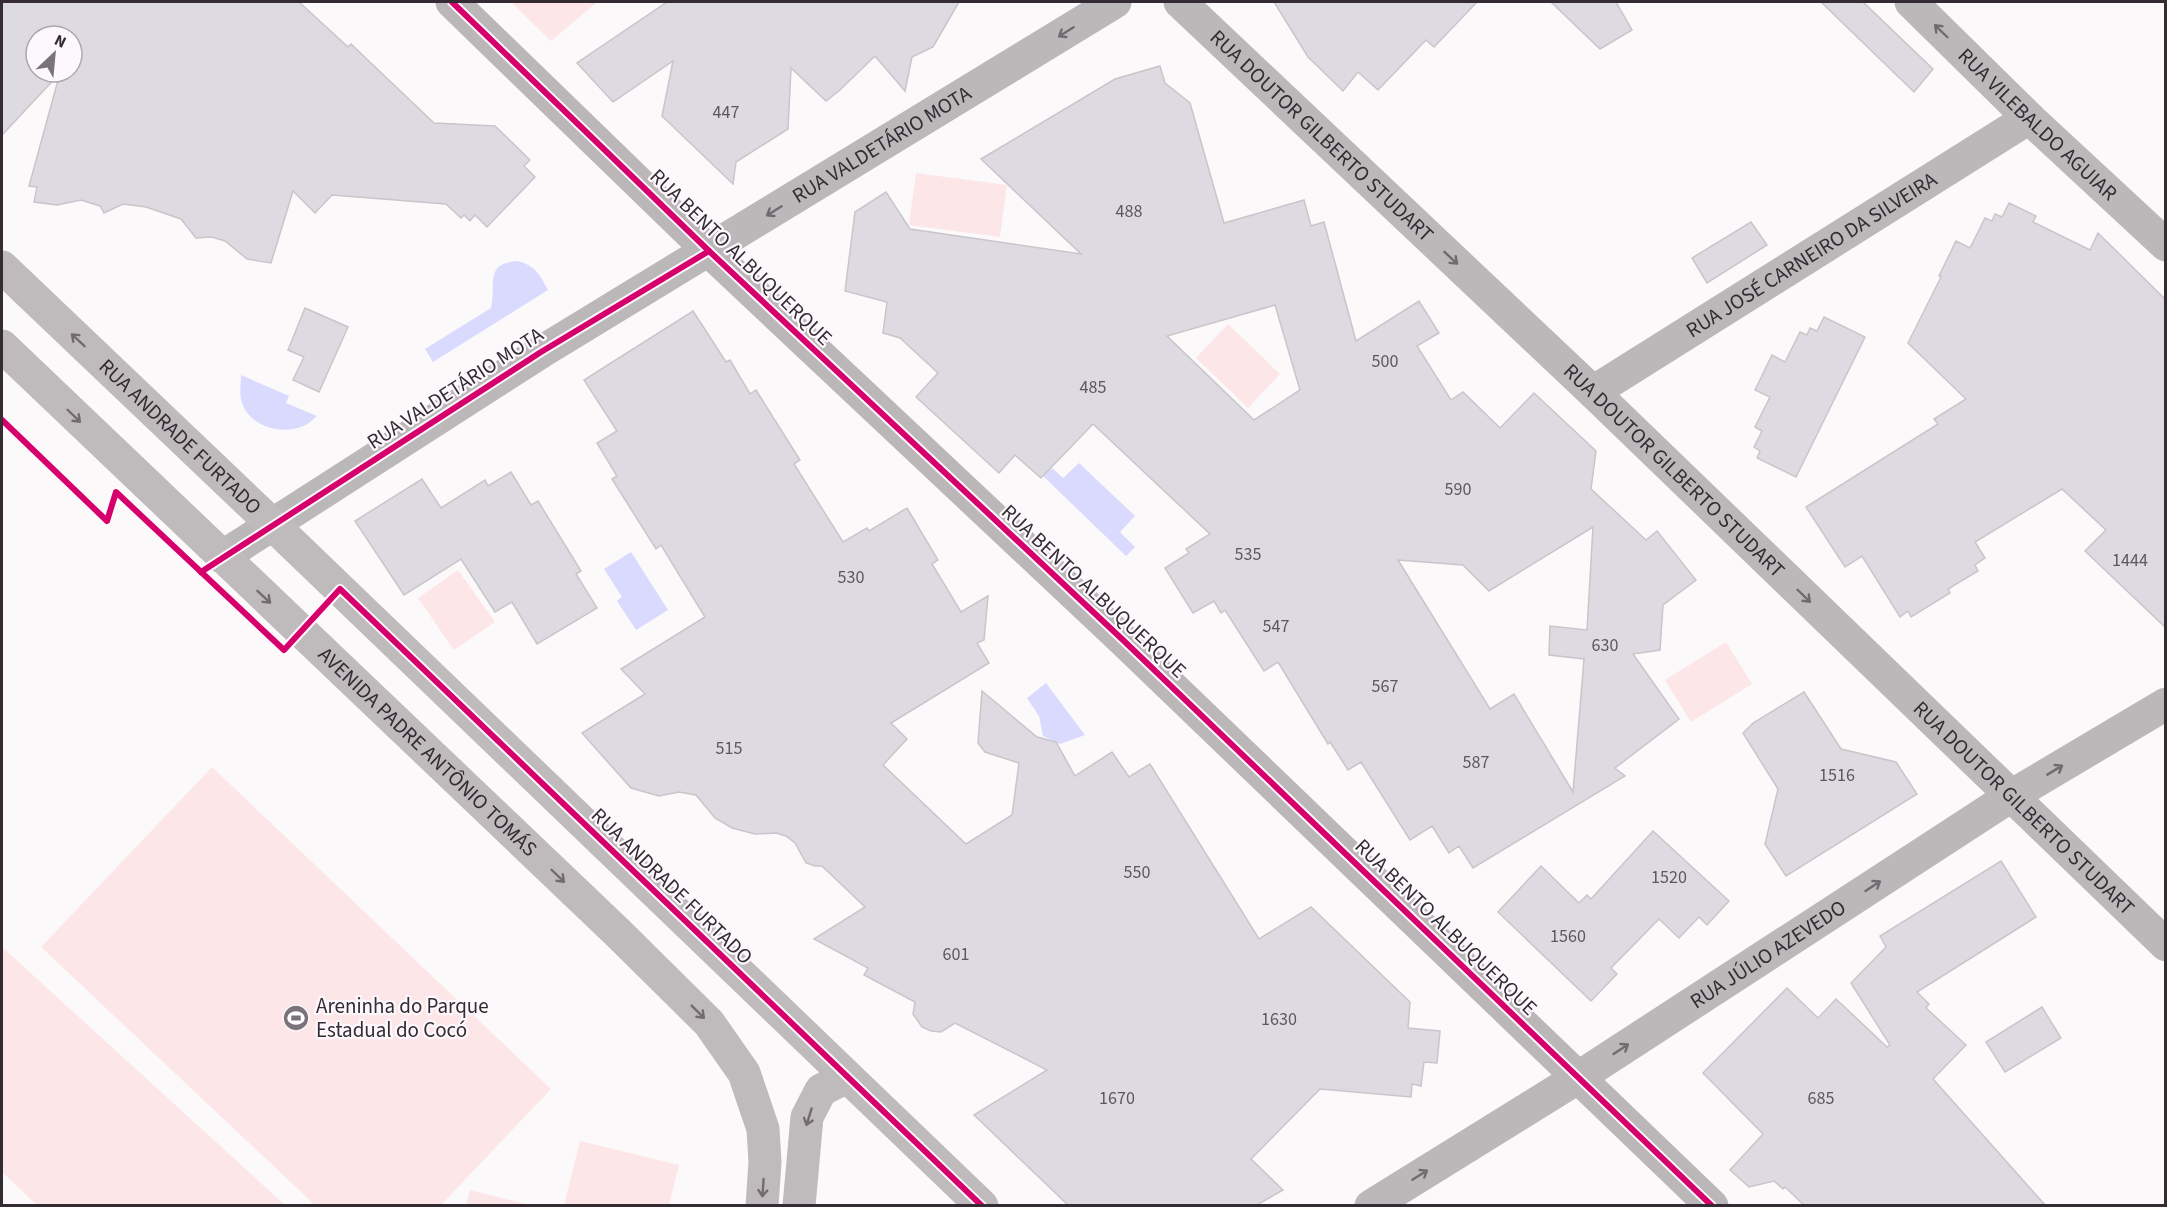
<svg xmlns="http://www.w3.org/2000/svg" width="2167" height="1207" viewBox="0 0 2167 1207" font-family="'Source Sans 3',sans-serif">
<style>
.green{fill:#fce6e8}
.water{fill:#d9dafe}
.building{fill:#dedae1;stroke:#c8c5cb;stroke-width:1.5;fill-rule:evenodd}
.lines{fill:none;stroke-linecap:round;stroke-linejoin:round}
.street{stroke:#bbb8ba;stroke-width:33}
.secondary{stroke:#bbb7b9;stroke-width:33}
.primary{stroke:#bfbabc;stroke-width:33}
.cycleway-casing{stroke:#fdf8fc;stroke-width:10}
.cycleway{stroke:#d6006c;stroke-width:6}
.oneway{stroke:#716a70}
.oneway2{stroke:#736b71}
.labels{text-anchor:middle;dominant-baseline:central;stroke-width:4.5;stroke-linejoin:round;paint-order:stroke}
.number-label{font-size:18px;fill:#5e575e}
.street-label{font-size:21px;fill:#342b33;stroke:#fdf8fc}
.poi-label{font-size:21px;fill:#342b33;stroke:#fdf8fc;text-anchor:start}
</style>
<rect width="100%" height="100%" fill="#fcf9fb"/>
<g class="green">
<path d="M511,2H597L551,41Z"/>
<path d="M916,173L1007,185L1000,237L909,225Z"/>
<path d="M1228,324L1280,374L1248,408L1196,358Z"/>
<path d="M458,570L495,622L454,650L418,598Z"/>
<path d="M1726,642L1752,684L1691,722L1665,680Z"/>
<path d="M212,767L551,1089L441,1205H315L41,947Z"/>
<path d="M2,947L285,1205H37L2,1172Z"/>
<path d="M580,1141L679,1165L669,1205H564Z"/>
<path d="M470,1190L530,1205H466Z"/>
</g>
<g class="water">
<path d="M517,261C535,265 540,275 548,290L433,362L425,349L491,308C497,285 483,264 517,261Z"/>
<path d="M241,375L289,396L286,403L317,416C314,418 310,423 306,425C284,436 251,428 242,403C239,396 241,383 241,375Z"/>
<path d="M1079,463L1135,516L1120,532L1135,547L1126,556L1043,476L1052,468L1063,478Z"/>
<path d="M631,552L668,610L636,630L617,601L622,597L604,569Z"/>
<path d="M1046,683L1085,735L1060,744L1043,736L1039,716L1027,698Z"/>
</g>
<g class="building">
<path d="M2,2H299L348,47L351,44L434,123L495,126L530,160L524,166L535,177L487,227L475,215L470,221L464,215L461,218L446,204L332,195L315,213L293,191L271,263L247,259L225,241L212,237L196,238L181,219L146,207L123,204L104,213L100,206L81,200L57,205L34,202L37,187L29,186L60,73L2,135ZM36,36H72V72H36Z"/>
<path d="M667,2H959L933,47L912,57L905,91L875,56L840,90L826,101L791,68L788,129L736,162L733,184L662,116L673,61L613,102L577,63Z"/>
<path d="M1274,2H1477L1434,47L1426,40L1378,90L1358,72L1343,91L1308,57Z"/>
<path d="M1551,2H1616L1632,30L1600,49Z"/>
<path d="M1821,2H1863L1933,69L1914,92Z"/>
<path d="M1160,66L1165,83L1190,103L1224,223L1304,200L1311,226L1324,222L1356,341L1419,301L1439,333L1417,346L1451,400L1463,392L1500,428L1534,393L1596,451L1591,489L1646,540L1657,531L1696,580L1663,605L1660,650L1633,654L1679,719L1615,768L1625,776L1473,868L1459,846L1449,853L1432,826L1410,840L1361,762L1348,770L1330,742L1328,744L1278,662L1264,671L1225,610L1221,613L1214,601L1193,613L1165,568L1189,553L1186,549L1210,534L1093,424L1041,478L1015,455L999,473L916,397L938,373L900,338L883,333L887,302L845,291L855,212L886,192L910,229L1081,254L981,159L1115,79ZM1275,305L1300,390L1254,420L1167,336ZM1593,527L1587,630L1550,626L1549,655L1584,659L1573,792L1514,694L1490,709L1398,560L1463,565L1489,591Z"/>
<path d="M2009,203L2036,216L2033,222L2090,250L2098,233L2166,300V628L2085,551L2106,530L2062,489L1975,542L1985,558L1975,565L1978,571L1948,589L1950,593L1911,617L1908,611L1900,617L1862,556L1845,567L1806,507L1938,424L1934,419L1966,399L1908,343L1941,277L1939,276L1956,241L1970,248L1985,218L1992,221L1995,214L2002,217Z"/>
<path d="M1751,222L1767,245L1707,283L1692,258Z"/>
<path d="M305,308L348,327L319,392L293,380L304,357L288,350Z"/>
<path d="M693,311L726,362L730,360L750,394L756,390L800,460L794,464L843,542L867,528L869,531L907,508L938,560L932,564L961,612L988,596L984,640L977,643L989,663L891,723L907,739L883,765L966,844L1012,815L1019,763L985,752L978,743L982,691L1037,737L1056,742L1075,776L1112,752L1129,777L1150,764L1259,939L1311,907L1410,1002L1408,1028L1440,1031L1437,1063L1424,1062L1421,1086L1412,1084L1411,1097L1320,1089L1251,1159L1283,1190L1255,1206H1069L974,1115L1047,1070L955,1023L941,1032L931,1031L922,1027L913,1014L915,1002L864,975L868,968L814,939L865,907L822,866H815L806,863L795,843L786,836L776,833L755,834L732,828L715,818L696,795L679,792L659,796L631,788L582,733L645,694L621,669L705,617L661,545L656,549L612,479L617,476L597,443L617,431L584,380Z"/>
<path d="M1824,317L1865,337L1796,477L1757,458L1760,451L1754,447L1762,431L1755,427L1770,397L1755,390L1772,355L1785,362L1800,332L1807,335L1810,328L1817,331Z"/>
<path d="M511,472L531,505L538,501L581,571L576,574L597,608L537,644L512,602L495,612L461,559L404,595L355,521L422,479L441,508L485,480L488,486Z"/>
<path d="M1804,692L1841,749L1896,762L1917,794L1786,876L1765,844L1778,789L1743,733L1753,723Z"/>
<path d="M1653,831L1729,901L1707,925L1699,917L1679,938L1659,919L1611,968L1617,974L1591,1001L1498,912L1541,866L1579,903L1587,895L1591,899Z"/>
<path d="M2001,861L2036,917L1917,992L1929,1004L1926,1008L1966,1045L1933,1079L2046,1206H1805L1785,1187L1783,1189L1774,1181L1749,1187L1730,1170L1763,1134L1703,1073L1787,988L1818,1018L1836,999L1887,1047L1890,1045L1851,983L1886,947L1880,936Z"/>
<path d="M2042,1007L2061,1038L2005,1072L1986,1042Z"/>
</g>
<g class="lines">
<g class="street">
<path id="s1" d="M1180,2L1593,392L2166,945"/>
<path id="s2" d="M1911,2L2029,118L2166,245"/>
<path id="s3" d="M1593,392L2029,118"/>
<path id="s4" d="M222,557L541,352L1115,2"/>
<path id="s5" d="M1371,1206L1579,1077L2011,796L2166,704"/>
</g>
<path class="secondary" d="M452,2L709,251L1123,640L1712,1206"/>
<g class="primary">
<path id="s6" d="M2,267L273,525L982,1206"/>
<path id="s7" d="M2,346L617,932L709,1023L744,1073L763,1129L765,1162L762,1206"/>
<path d="M799,1206L807,1117L821,1090L847,1077"/>
</g>
<g class="cycleway-casing">
<g id="cycleway">
<path d="M452,2L709,251L1123,640L1712,1206"/>
<path d="M2,420L107,521L116,492L284,650L340,589L982,1206"/>
<path d="M201,572L541,352L709,251"/>
</g>
</g>
<use href="#cycleway" class="cycleway"/>
</g>
<defs><path id="oneway-shaft" d="M-6 0H5M1.5-3L5.5 0L1.5 3" fill="none" stroke-width="1.6" stroke-linecap="round" stroke-linejoin="round" transform="scale(1.5)"/></defs>
<g class="oneway">
<use href="#oneway-shaft" transform="translate(1941 31) rotate(-136)"/>
<use href="#oneway-shaft" transform="translate(1066 32) rotate(148)"/>
<use href="#oneway-shaft" transform="translate(774 211) rotate(148)"/>
<use href="#oneway-shaft" transform="translate(1451 258) rotate(43)"/>
<use href="#oneway-shaft" transform="translate(1804 596) rotate(44)"/>
<use href="#oneway-shaft" transform="translate(2055 770) rotate(-31)"/>
<use href="#oneway-shaft" transform="translate(1873 886) rotate(-33)"/>
<use href="#oneway-shaft" transform="translate(1621 1049) rotate(-33)"/>
<use href="#oneway-shaft" transform="translate(1420 1175) rotate(-32)"/>
</g>
<g class="oneway2">
<use href="#oneway-shaft" transform="translate(78 340) rotate(-137)"/>
<use href="#oneway-shaft" transform="translate(74 416) rotate(44)"/>
<use href="#oneway-shaft" transform="translate(264 597) rotate(43)"/>
<use href="#oneway-shaft" transform="translate(558 876) rotate(44)"/>
<use href="#oneway-shaft" transform="translate(698 1012) rotate(45)"/>
<use href="#oneway-shaft" transform="translate(809 1117) rotate(107)"/>
<use href="#oneway-shaft" transform="translate(763 1188) rotate(94)"/>
</g>
<defs>
<g id="stadium-disc" transform="scale(1.35)"><circle r="9.5" fill="#7a7379" stroke="#fdf8fc"/><path d="M0-5a6.5 5 0 1 0 0 10a6.5 5 0 1 0 0-10ZM-3.5-1.8h7v3.6h-7Z" fill="#fff"/></g>
</defs>
<g fill-rule="evenodd">
<use href="#stadium-disc" x="296" y="1018"/>
</g>
<g class="labels">
<g class="number-label">
<text x="726" y="112">447</text>
<text x="1129" y="211">488</text>
<text x="1385" y="361">500</text>
<text x="1093" y="387">485</text>
<text x="1458" y="489">590</text>
<text x="1248" y="554">535</text>
<text x="2130" y="560">1444</text>
<text x="851" y="577">530</text>
<text x="1276" y="626">547</text>
<text x="1605" y="645">630</text>
<text x="1385" y="686">567</text>
<text x="729" y="748">515</text>
<text x="1476" y="762">587</text>
<text x="1837" y="775">1516</text>
<text x="1137" y="872">550</text>
<text x="1669" y="877">1520</text>
<text x="1568" y="936">1560</text>
<text x="956" y="954">601</text>
<text x="1279" y="1019">1630</text>
<text x="1117" y="1098">1670</text>
<text x="1821" y="1098">685</text>
</g>
<g class="street-label">
<text stroke="none"><textPath href="#s2" startOffset="176">RUA VILEBALDO AGUIAR</textPath></text>
<text stroke="none"><textPath href="#s1" startOffset="195">RUA DOUTOR GILBERTO STUDART</textPath></text>
<text stroke="none"><textPath href="#s4" startOffset="778">RUA VALDETÁRIO MOTA</textPath></text>
<text stroke="none"><textPath href="#s3" startOffset="258">RUA JOSÉ CARNEIRO DA SILVEIRA</textPath></text>
<text transform="translate(741 257) rotate(44)">RUA BENTO ALBUQUERQUE</text>
<text transform="translate(455 388) rotate(-33)">RUA VALDETÁRIO MOTA</text>
<text stroke="none"><textPath href="#s6" startOffset="246">RUA ANDRADE FURTADO</textPath></text>
<text stroke="none"><textPath href="#s1" startOffset="681">RUA DOUTOR GILBERTO STUDART</textPath></text>
<text transform="translate(1094 591) rotate(43)">RUA BENTO ALBUQUERQUE</text>
<text stroke="none"><textPath href="#s7" startOffset="588">AVENIDA PADRE ANTÔNIO TOMÁS</textPath></text>
<text stroke="none"><textPath href="#s1" startOffset="1167">RUA DOUTOR GILBERTO STUDART</textPath></text>
<text transform="translate(672 886) rotate(44)">RUA ANDRADE FURTADO</text>
<text transform="translate(1446 927) rotate(44)">RUA BENTO ALBUQUERQUE</text>
<text stroke="none"><textPath href="#s5" startOffset="470">RUA JÚLIO AZEVEDO</textPath></text>
</g>
<g class="poi-label">
<text x="316" y="1006">Areninha do Parque<tspan x="316" dy="24">Estadual do Cocó</tspan></text>
</g>
</g>
<rect width="2167" height="1207" fill="none" stroke="#342b33" stroke-width="6"/>
<g transform="translate(54 54) rotate(26)"><circle r="28" fill="#fdf8fc" stroke="#ada6ac" stroke-width="1.5"/>
<path d="M0-4.5L10 22L0 15L-10 22Z" fill="#7a7379"/>
<text y="-9" font-size="16" font-weight="bold" text-anchor="middle" fill="#342b33">N</text>
</g>
</svg>
